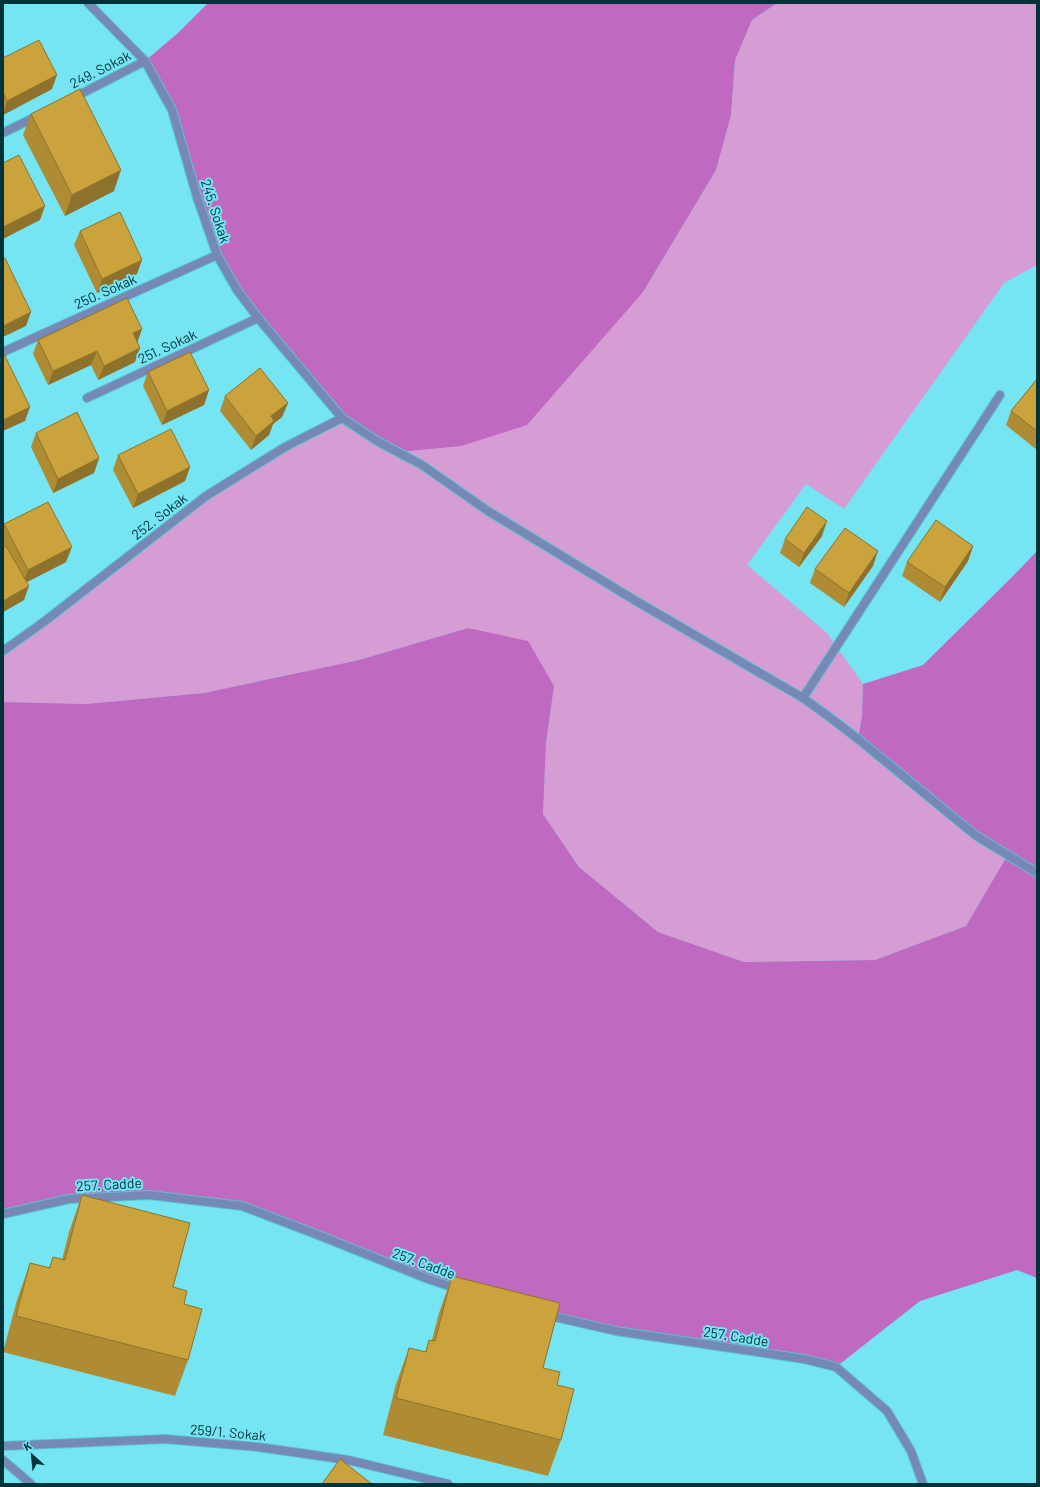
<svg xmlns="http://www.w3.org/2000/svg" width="1040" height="1487" viewBox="0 0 1040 1487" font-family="Barlow,sans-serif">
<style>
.green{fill:#d69dd5}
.forest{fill:#c069c1}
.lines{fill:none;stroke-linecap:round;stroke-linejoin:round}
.lane-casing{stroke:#5ec1ce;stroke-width:10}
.street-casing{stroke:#5ec1ce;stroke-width:10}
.lane{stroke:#7688b5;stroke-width:8}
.street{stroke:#7688b5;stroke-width:8}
.wall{fill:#af8c34}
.shaded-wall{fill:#8e722b}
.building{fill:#cba33d;stroke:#8e722b}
.labels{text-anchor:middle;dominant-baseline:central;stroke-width:4;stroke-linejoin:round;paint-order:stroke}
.street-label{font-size:14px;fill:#003339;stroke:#75e4f3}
</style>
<rect width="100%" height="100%" fill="#75e4f3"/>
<path class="green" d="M777,3H1037V265L1004,283L844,509L806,484L747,565L827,633L863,684L862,716L858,740L1007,856L966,926L875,960L744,962L658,932L579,867L543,814L546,743L554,686L468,628L359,660L204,693L86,704L3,702V651L206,496L285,447L643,292L716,170L731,115L735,60L752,20Z"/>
<g class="forest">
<path d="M208,3H777L752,20L735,60L731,115L716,170L643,292L527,425L461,446L399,452L342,418L258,318L217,255L172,110L145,61L178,33Z"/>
<path d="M1037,551V1278L1017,1270L920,1301L836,1367L616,1331L518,1308L242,1206L149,1195L69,1199L3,1214V702L86,704L204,693L359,660L468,628L528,641L554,686L546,743L543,814L579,867L658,932L744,962L875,960L966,926L1007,856L858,739L862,716L863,684L923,665L1013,576Z"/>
</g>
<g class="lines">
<g class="lane-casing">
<g id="lane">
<path d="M803,698L1000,395"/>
<path d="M858,739L975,835L1037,873"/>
</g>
</g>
<g class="street-casing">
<g id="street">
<path d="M88,3L145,61L172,110L197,197L217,255L237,290L258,318L342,418L377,441L422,465L488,511L636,601L803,698L832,719L858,739"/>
<path d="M73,98L145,61"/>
<path d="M3,133L37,116"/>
<path d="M3,352L217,255"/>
<path d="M87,398L258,318"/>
<path d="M3,651L45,621L206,496L285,447L342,418"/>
<path d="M3,1214L69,1199L149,1195L242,1206L318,1235L428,1279L458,1289"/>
<path d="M546,1315L616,1331L804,1359L836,1367L887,1411L911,1451L923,1484"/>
<path d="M3,1446L165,1439L258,1447L348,1460L448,1484"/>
<path d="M3,1460L31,1484"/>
</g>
</g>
<use href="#lane" class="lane"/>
<use href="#street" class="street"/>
</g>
<g class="wall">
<path d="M3,58L52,89L3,115Z"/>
<path d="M31,114L114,191L65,216L23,135Z"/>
<path d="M80,231L137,274L97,293L74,245Z"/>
<path d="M142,329L137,342L135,362L98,380L91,365L48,385L33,354L38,340Z"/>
<path d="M148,372L209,390L204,405L162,425L143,386Z"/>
<path d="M1037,379V450L1006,425L1011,411Z"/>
<path d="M225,396L288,403L282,417L273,424L269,435L251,450L220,411Z"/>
<path d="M36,433L99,458L94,473L53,493L31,447Z"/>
<path d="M118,455L190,467L185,481L133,508L113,470Z"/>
<path d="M4,524L66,562L27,582L24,600L3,612V547H4L3,545V528Z"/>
<path d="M822,536L799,567L780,553L785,539Z"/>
<path d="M973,546L968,561L940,602L902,576L907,562Z"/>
<path d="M873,566L844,607L810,583L815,569Z"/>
<path d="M82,1195L173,1287L184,1304L188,1360L175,1396L3,1352L17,1300L30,1263L49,1268L53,1257L62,1260L69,1232Z"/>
<path d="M452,1276L543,1368L557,1385L561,1440L548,1476L383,1435L396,1384L409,1348L425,1352L429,1340H432L439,1313Z"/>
</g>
<g class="shaded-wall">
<path d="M57,75L52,89L3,115L7,101Z"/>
<path d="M121,170L114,191L65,216L72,195Z"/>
<path d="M45,206L40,220L3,239V227Z"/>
<path d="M142,260L137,274L97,293L102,279Z"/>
<path d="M31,312L26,326L3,337V326Z"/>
<path d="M142,329L137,343L133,333Z"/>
<path d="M140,348L135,362L98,380L104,366Z"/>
<path d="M97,351L91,365L48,385L53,371Z"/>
<path d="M209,390L204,405L162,425L167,411Z"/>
<path d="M288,403L282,417L273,424L269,435L251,450L256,436L271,416Z"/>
<path d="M30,407L25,421L3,431V420Z"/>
<path d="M99,458L94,473L53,493L58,479Z"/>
<path d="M190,467L185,481L133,508L138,494Z"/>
<path d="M827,521L822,536L799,567L804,553Z"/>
<path d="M973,546L968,561L940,602L945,587Z"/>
<path d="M72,547L66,562L23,584L28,570Z"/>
<path d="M878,551L873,566L844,607L849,593Z"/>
<path d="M29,586L24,600L3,612V601Z"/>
</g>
<g class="building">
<path d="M39,40L57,75L7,101L3,92V58Z"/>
<path d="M80,89L121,170L72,195L31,114Z"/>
<path d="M19,155L45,206L3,227V163Z"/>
<path d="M120,212L142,260L102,279L80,231Z"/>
<path d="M5,258L31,312L3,326V259Z"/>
<path d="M127,298L142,329L133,333L140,348L104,366L97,351L53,371L38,340Z"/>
<path d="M190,352L209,390L167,411L148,372Z"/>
<path d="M3,354H4L30,407L3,420Z"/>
<path d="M260,368L288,403L271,416L274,421L256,436L225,396Z"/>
<path d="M1037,379V431L1011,411Z"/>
<path d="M77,412L99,458L58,479L36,433Z"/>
<path d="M171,429L190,467L138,494L118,455Z"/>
<path d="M48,502L72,547L28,570L4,524Z"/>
<path d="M807,507L827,521L804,553L785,539Z"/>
<path d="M936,520L973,546L945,587L907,562Z"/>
<path d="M845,528L878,551L849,593L815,569Z"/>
<path d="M6,546L29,586L3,601V547Z"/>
<path d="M82,1195L190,1223L173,1287L187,1291L184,1304L202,1309L188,1360L16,1316L30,1263L50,1268L53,1257L65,1260Z"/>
<path d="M452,1276L560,1303L543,1368L560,1372L557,1385L574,1389L561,1440L396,1398L409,1348L426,1352L429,1340L435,1341Z"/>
<path d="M340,1459L372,1484H322Z"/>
</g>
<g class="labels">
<g class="street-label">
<text transform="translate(100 69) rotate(-27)">249. Sokak</text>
<text transform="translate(216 211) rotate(72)">245. Sokak</text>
<text transform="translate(105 291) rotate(-24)">250. Sokak</text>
<text transform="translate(167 346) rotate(-25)">251. Sokak</text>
<text transform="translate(159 516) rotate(-38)">252. Sokak</text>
<text transform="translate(109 1184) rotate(-3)">257. Cadde</text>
<text transform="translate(424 1263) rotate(20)">257. Cadde</text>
<text transform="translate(736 1336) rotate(9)">257. Cadde</text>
<text transform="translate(228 1432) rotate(5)">259/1. Sokak</text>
</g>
</g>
<rect width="1040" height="1487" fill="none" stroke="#003339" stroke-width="8"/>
<g transform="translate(32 1455) rotate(333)" stroke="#75e4f3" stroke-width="3" paint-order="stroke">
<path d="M0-3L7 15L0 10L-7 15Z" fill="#003339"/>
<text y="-6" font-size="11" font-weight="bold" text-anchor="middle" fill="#003339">K</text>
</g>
</svg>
